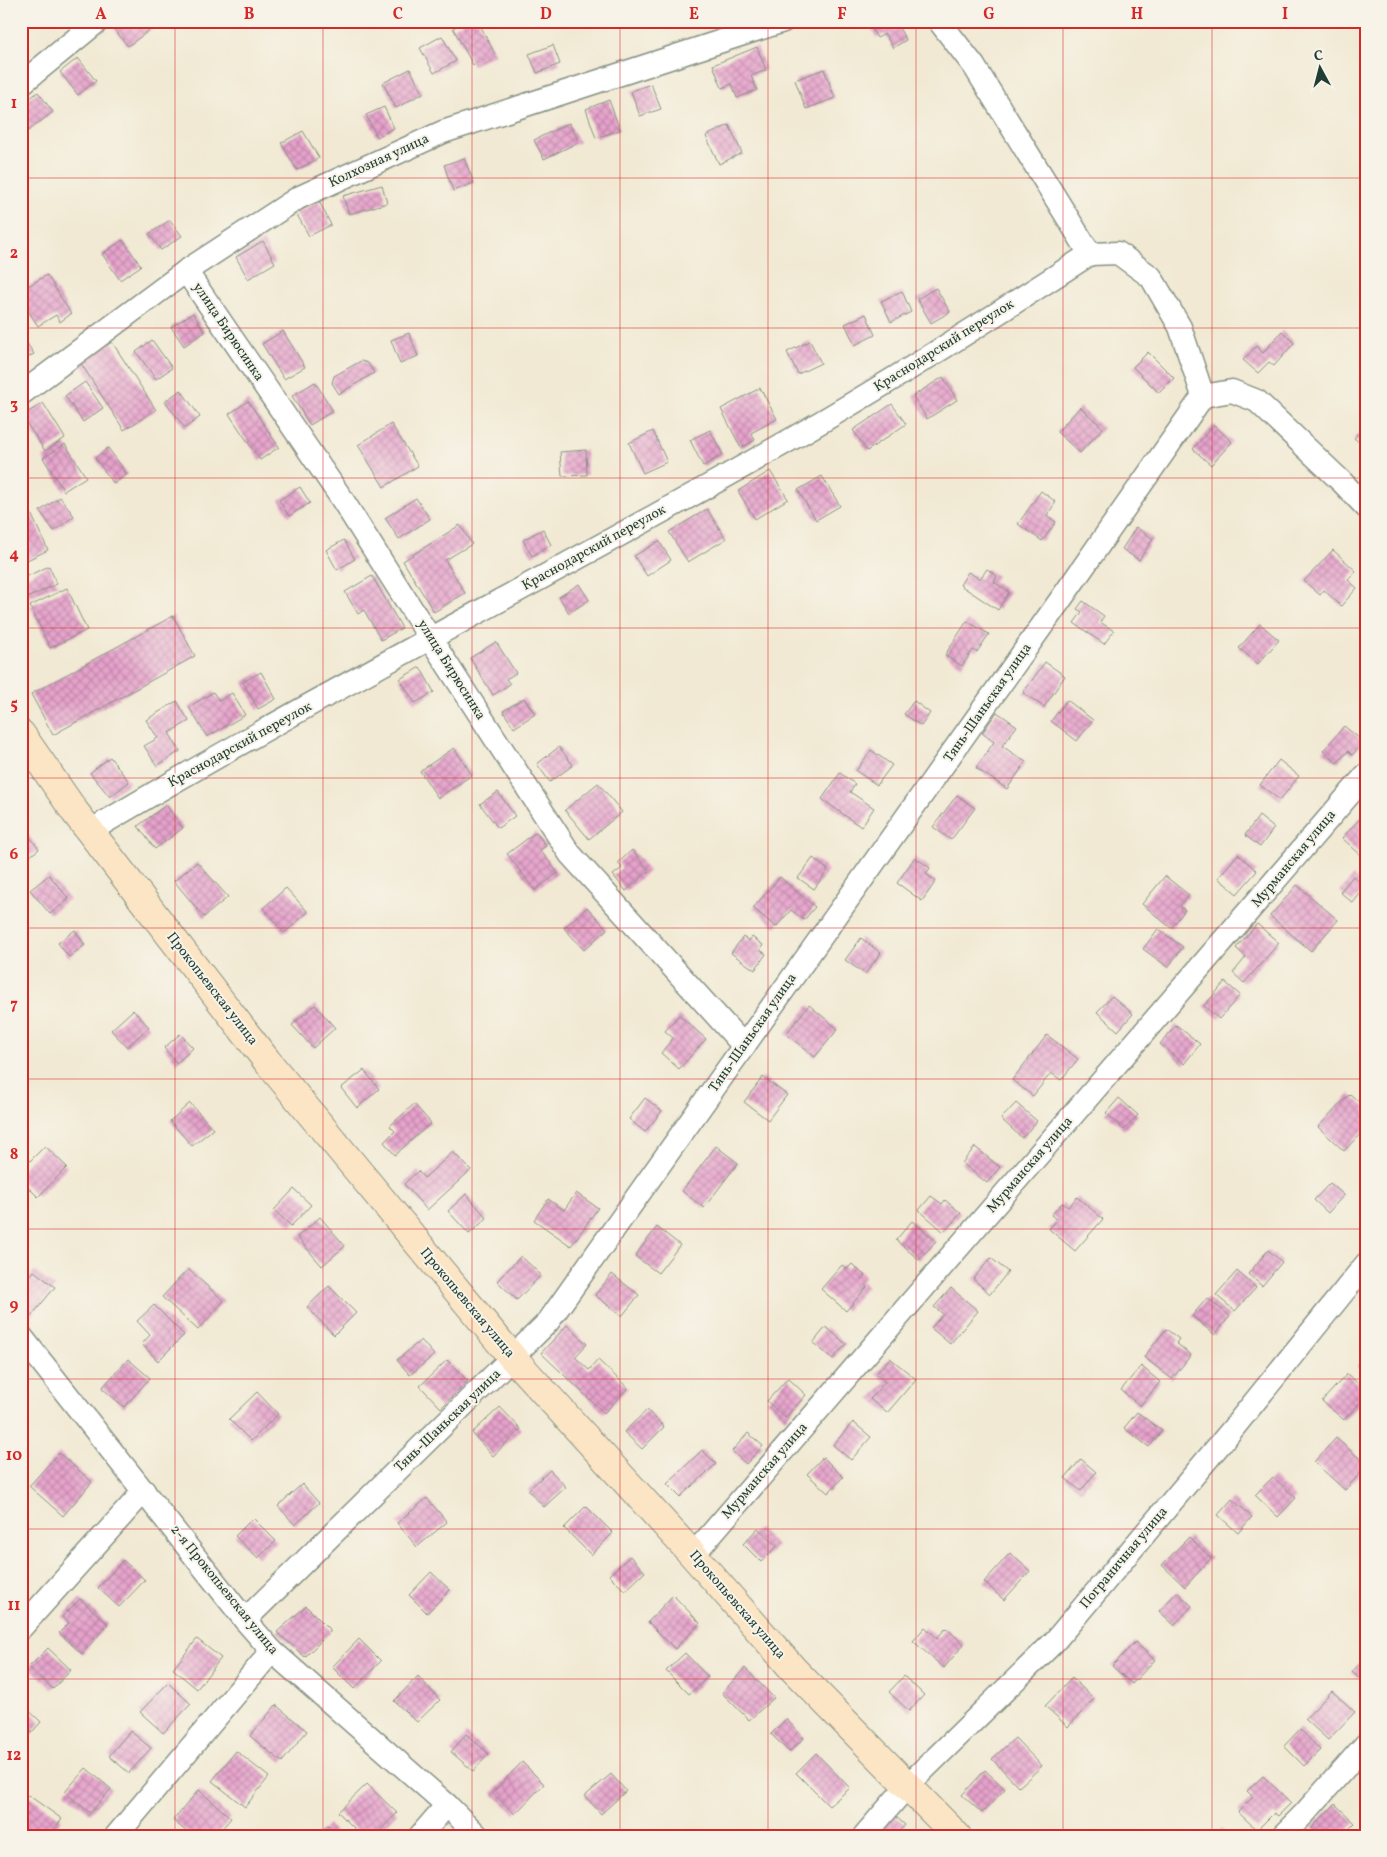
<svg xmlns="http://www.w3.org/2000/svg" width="1387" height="1857" viewBox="0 0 1387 1857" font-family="Vollkorn,serif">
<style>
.building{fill:url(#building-cross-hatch)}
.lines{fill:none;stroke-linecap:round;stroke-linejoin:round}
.minor-casing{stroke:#889384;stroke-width:25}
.secondary-casing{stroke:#889384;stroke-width:30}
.minor{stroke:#fff;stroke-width:22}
.secondary{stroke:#fce5c4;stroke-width:28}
.grid{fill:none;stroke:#d62828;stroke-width:1;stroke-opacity:0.55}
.labels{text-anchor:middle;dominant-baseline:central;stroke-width:4;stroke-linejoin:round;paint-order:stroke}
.street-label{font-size:14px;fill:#1f3d34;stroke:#f7f3e8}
.neatline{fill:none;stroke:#d62828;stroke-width:2}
.grid-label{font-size:16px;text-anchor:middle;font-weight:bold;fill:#d62828}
</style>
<defs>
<pattern id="building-cross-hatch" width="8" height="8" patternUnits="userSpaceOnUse" patternTransform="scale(1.25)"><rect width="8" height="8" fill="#e7a2cc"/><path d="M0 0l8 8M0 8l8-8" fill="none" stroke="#bb85a6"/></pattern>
</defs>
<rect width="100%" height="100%" fill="#f7f3e8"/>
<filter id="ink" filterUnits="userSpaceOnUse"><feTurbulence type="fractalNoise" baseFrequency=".02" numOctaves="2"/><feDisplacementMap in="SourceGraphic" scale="10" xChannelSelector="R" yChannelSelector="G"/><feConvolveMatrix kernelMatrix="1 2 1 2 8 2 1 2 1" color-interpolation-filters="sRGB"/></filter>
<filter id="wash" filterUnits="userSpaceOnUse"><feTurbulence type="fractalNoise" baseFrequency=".0096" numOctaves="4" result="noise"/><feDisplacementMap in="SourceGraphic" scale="20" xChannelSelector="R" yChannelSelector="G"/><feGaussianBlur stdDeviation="1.12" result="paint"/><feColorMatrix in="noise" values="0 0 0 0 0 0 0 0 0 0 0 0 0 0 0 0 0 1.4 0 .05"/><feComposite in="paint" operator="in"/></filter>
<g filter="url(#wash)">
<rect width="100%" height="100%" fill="#f1e9d3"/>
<g id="blocks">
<g class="building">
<path d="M124,21H144L151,29L128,46L114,29Z"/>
<path d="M466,21H478L495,54L473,65L453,28Z"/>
<path d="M867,21H895L906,40L893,48L885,34L877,38Z"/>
<path d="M442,36L456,61L434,73L420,48Z"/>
<path d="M553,45L560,64L537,73L529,54Z"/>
<path d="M757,47L766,70L751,76L757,90L737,98L732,84L722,88L713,65Z"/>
<path d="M78,58L96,81L78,95L60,72Z"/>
<path d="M410,69L423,93L396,108L383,83Z"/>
<path d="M824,69L835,98L806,109L795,80Z"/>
<path d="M651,84L661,109L640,116L631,91Z"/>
<path d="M38,92L53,112L28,131L21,122V105Z"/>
<path d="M609,100L620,130L596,138L586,109Z"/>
<path d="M384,107L394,128L377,137L366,115Z"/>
<path d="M569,123L579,142L544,159L534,140Z"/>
<path d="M729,125L742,153L719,164L706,136Z"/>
<path d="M303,131L319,158L297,170L281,143Z"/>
<path d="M464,158L474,183L453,191L444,165Z"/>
<path d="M382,185L387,203L349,214L343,196Z"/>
<path d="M319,201L331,225L309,236L296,213Z"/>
<path d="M170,220L182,236L161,250L149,234Z"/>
<path d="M123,240L141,266L120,280L102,254Z"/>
<path d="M263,241L275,263L248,279L236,257Z"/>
<path d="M47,275L71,314L60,322L56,315L38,326L21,300V290Z"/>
<path d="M936,288L950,312L931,323L917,299Z"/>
<path d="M902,291L911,312L891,322L881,301Z"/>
<path d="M193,313L205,332L184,346L171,327Z"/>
<path d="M866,314L875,335L855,345L845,324Z"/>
<path d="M283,331L305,367L284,379L262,344Z"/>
<path d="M1282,331L1294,343L1274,366L1269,362L1258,373L1243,360L1256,346L1263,353Z"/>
<path d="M409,333L418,356L400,364L391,340Z"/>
<path d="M21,334L34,354L21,361Z"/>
<path d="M152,340L172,368L156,379L136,352Z"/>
<path d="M810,341L821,363L798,374L787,352Z"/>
<path d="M112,342L156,410L124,430L80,362Z"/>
<path d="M1148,352L1174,378L1159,393L1133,367Z"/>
<path d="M361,361L368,363L374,373L339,394L332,383L334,376Z"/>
<path d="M943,377L957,400L927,419L913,396Z"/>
<path d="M85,382L103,408L83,422L65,396Z"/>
<path d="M315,382L333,411L310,425L292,396Z"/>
<path d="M760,388L777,419L751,433L755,440L741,448L721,409Z"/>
<path d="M181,390L200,417L185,428L165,401Z"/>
<path d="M248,401L279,447L260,460L229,414Z"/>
<path d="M43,403L65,438L45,451L22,416Z"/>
<path d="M892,404L906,424L867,451L853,430Z"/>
<path d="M1080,407L1103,428L1080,453L1057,432Z"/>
<path d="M391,424L418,466L384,487L358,445Z"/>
<path d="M1214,425L1232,442L1211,465L1193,449Z"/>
<path d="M1366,425V448L1354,438Z"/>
<path d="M710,430L723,455L703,466L690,440Z"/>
<path d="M653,431L667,462L643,473L629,443Z"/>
<path d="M65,444L86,477L64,491L43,458Z"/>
<path d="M108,448L127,474L114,484L95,458Z"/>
<path d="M586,450L587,475L562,476L560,452Z"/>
<path d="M770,471L788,499L755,519L738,491Z"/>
<path d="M822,476L840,506L816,520L798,490Z"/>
<path d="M300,487L310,503L289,516L279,500Z"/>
<path d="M1041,491L1056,502L1047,515L1056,522L1042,541L1018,524Z"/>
<path d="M21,492L48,550L21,563Z"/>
<path d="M60,497L74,516L54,531L40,511Z"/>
<path d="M416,498L430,519L399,539L385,518Z"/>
<path d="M707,509L726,539L688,562L669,532Z"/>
<path d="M460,525L472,544L445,560L465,593L434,612L403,561Z"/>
<path d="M1136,527L1153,539L1139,560L1122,549Z"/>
<path d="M543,529L551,545L532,556L523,540Z"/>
<path d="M344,540L355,559L337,570L326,550Z"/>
<path d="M659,541L671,560L647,576L634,556Z"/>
<path d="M1333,550L1356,571L1348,580L1357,588L1341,606L1324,590L1320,595L1304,581Z"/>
<path d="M49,566L57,584L27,598L21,586V579Z"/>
<path d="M987,569L997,576L994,582L1009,592L998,610L960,585L968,572L980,579Z"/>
<path d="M372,576L402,628L381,640L364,610L358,614L345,592Z"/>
<path d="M579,584L589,600L569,613L559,597Z"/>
<path d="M67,588L87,630L50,648L30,606Z"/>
<path d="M1083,601L1104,616L1100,622L1114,631L1104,644L1074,623L1082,612L1077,609Z"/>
<path d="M173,616L195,656L53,735L31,694Z"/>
<path d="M967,621L989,634L977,652L973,650L962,666L945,655Z"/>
<path d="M1260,624L1279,640L1258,664L1239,648Z"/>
<path d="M496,642L516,673L506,679L510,684L493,695L470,658Z"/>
<path d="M1045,662L1065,676L1044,707L1023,693Z"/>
<path d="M420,667L434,692L415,703L400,679Z"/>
<path d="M261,672L276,699L258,709L243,682Z"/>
<path d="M213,692L219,701L232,693L245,715L207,737L189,707Z"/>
<path d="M524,698L535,714L514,728L503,711Z"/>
<path d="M1067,700L1093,720L1077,741L1051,721Z"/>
<path d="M177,701L189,721L169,733L180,751L157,766L144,746L158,738L146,720Z"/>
<path d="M914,701L930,713L921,726L904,714Z"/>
<path d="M997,712L1017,726L1002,746L1026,762L1007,789L976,768L994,742L982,733Z"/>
<path d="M1344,726L1364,742L1352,755L1348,751L1337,763L1323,751Z"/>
<path d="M559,747L573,765L550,782L537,764Z"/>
<path d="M454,748L472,775L438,798L420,771Z"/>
<path d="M871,750L892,765L877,785L856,771Z"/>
<path d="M110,757L129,782L110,797L90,773Z"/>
<path d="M1279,760L1299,776L1280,800L1260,785Z"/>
<path d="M840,773L855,784L850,792L874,808L861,827L822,799Z"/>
<path d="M598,783L622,812L589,839L565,810Z"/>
<path d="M498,792L515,816L498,828L480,804Z"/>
<path d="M957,795L975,808L951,840L933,827Z"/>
<path d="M166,805L183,828L155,849L138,826Z"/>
<path d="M1363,815L1366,818V849L1361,855L1342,838Z"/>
<path d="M1259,816L1274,828L1260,847L1245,835Z"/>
<path d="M26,832L39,849L21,863V836Z"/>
<path d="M536,832L546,846L540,850L558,873L535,890L507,854Z"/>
<path d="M632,850L649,871L626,891L613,875L622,868L618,863Z"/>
<path d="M1238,854L1257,871L1237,894L1218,878Z"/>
<path d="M915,857L930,868L926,874L936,881L922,901L897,883Z"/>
<path d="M813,858L828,870L814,889L798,878Z"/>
<path d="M197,862L228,897L204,917L174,881Z"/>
<path d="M49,875L69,899L50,914L30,890Z"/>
<path d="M1165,876L1189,895L1180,906L1185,910L1171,928L1142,904Z"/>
<path d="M1353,876L1366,886L1353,903L1340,892Z"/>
<path d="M780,877L815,907L804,920L791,910L776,927L753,908Z"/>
<path d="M1297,885L1338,920L1311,951L1270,916Z"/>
<path d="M286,888L308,912L284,933L263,908Z"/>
<path d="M587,907L607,929L584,950L564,928Z"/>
<path d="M1257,924L1279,943L1244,983L1233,973L1246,957L1236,948Z"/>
<path d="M1158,929L1183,947L1168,967L1143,949Z"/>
<path d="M75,930L85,945L69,957L58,943Z"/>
<path d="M743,937L749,941L752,937L763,945L760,950L766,954L755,970L731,953Z"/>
<path d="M861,938L881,953L865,974L845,960Z"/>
<path d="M1225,982L1240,995L1219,1019L1204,1006Z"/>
<path d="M1112,996L1133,1014L1118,1031L1097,1012Z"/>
<path d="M315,1005L335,1028L313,1048L292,1025Z"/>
<path d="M809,1005L838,1029L815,1057L786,1034Z"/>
<path d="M133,1010L149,1027L127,1047L111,1030Z"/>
<path d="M679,1015L706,1039L679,1069L661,1053L673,1038L665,1031Z"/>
<path d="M1176,1025L1200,1044L1184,1064L1160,1044Z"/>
<path d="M180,1034L193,1048L177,1063L164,1048Z"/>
<path d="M1047,1035L1078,1059L1061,1080L1051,1073L1033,1096L1012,1080Z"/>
<path d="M364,1070L379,1089L357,1108L341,1088Z"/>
<path d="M763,1077L787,1095L768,1120L744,1102Z"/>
<path d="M1350,1094L1366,1108V1128L1344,1151L1318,1127Z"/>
<path d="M645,1098L662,1111L645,1132L629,1119Z"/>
<path d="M1119,1098L1138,1115L1124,1130L1106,1113Z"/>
<path d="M190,1103L213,1129L192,1146L170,1121Z"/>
<path d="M1016,1103L1037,1121L1022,1138L1001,1119Z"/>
<path d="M414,1104L431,1123L395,1155L384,1142L395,1131L390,1126Z"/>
<path d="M45,1146L67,1167L38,1197L21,1180V1170Z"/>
<path d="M716,1146L738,1163L704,1208L682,1191Z"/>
<path d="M975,1147L1000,1167L987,1183L962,1163Z"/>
<path d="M453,1152L471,1170L427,1210L404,1184L418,1171L424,1178Z"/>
<path d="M1330,1183L1344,1195L1328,1213L1314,1200Z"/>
<path d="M294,1189L311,1205L291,1226L274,1210Z"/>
<path d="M576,1193L598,1208L571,1246L534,1220L548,1199L564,1210Z"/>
<path d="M466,1194L487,1218L469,1234L448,1211Z"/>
<path d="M931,1196L942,1204L945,1200L961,1213L944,1232L919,1210Z"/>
<path d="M1077,1197L1103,1219L1075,1251L1049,1229L1057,1220L1051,1215L1062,1203L1068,1207Z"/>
<path d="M320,1217L345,1246L322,1266L297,1237Z"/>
<path d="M912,1221L936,1241L919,1260L896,1240Z"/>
<path d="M657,1227L680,1245L658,1273L635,1256Z"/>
<path d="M1268,1250L1282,1262L1262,1286L1248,1274Z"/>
<path d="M521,1256L541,1275L517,1300L497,1281Z"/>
<path d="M991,1258L1008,1272L990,1294L973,1279Z"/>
<path d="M852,1264L865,1276L861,1281L867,1287L846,1311L821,1289L842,1265L847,1269Z"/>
<path d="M188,1269L224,1301L198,1330L162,1297Z"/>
<path d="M34,1271L55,1287L29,1319L21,1313V1287Z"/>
<path d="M1237,1271L1256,1288L1235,1311L1216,1295Z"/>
<path d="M612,1274L639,1295L622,1316L595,1295Z"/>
<path d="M329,1286L356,1313L334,1335L307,1307Z"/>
<path d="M951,1288L978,1311L950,1344L931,1328L943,1314L934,1307Z"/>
<path d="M1207,1298L1230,1316L1215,1335L1192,1316Z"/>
<path d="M154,1305L184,1335L158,1361L142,1344L150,1335L137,1321Z"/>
<path d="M567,1325L587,1344L575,1357L589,1370L598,1360L628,1388L604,1413L541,1353Z"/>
<path d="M826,1327L846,1344L833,1359L813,1343Z"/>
<path d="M1166,1329L1179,1339L1176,1343L1191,1355L1172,1379L1144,1357Z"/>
<path d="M421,1340L434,1355L410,1375L397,1360Z"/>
<path d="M1366,1356V1374L1357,1366Z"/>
<path d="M890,1358L916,1379L887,1413L870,1399L885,1382L876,1374Z"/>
<path d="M128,1359L150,1378L124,1407L102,1388Z"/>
<path d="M447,1360L468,1381L441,1408L420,1386Z"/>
<path d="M1141,1366L1160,1382L1140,1406L1121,1390Z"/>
<path d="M1347,1374L1366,1390V1396L1344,1420L1322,1401Z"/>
<path d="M788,1378L806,1395L785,1418L767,1401Z"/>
<path d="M257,1392L278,1414L251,1441L229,1419Z"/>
<path d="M500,1407L521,1429L493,1456L472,1433Z"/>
<path d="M647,1410L664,1427L642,1449L624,1432Z"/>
<path d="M1137,1412L1162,1431L1149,1447L1124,1428Z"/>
<path d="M853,1422L871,1437L851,1460L833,1445Z"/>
<path d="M748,1433L763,1446L746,1464L732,1451Z"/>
<path d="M1336,1438L1366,1464V1467L1345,1490L1314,1462Z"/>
<path d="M702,1450L716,1464L680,1497L667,1484Z"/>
<path d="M59,1453L92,1482L63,1516L29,1486Z"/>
<path d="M823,1457L843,1477L828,1493L807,1474Z"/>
<path d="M1081,1459L1096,1472L1081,1491L1065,1478Z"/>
<path d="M550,1470L566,1487L544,1507L528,1490Z"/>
<path d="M1273,1477L1296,1498L1278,1517L1255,1495Z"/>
<path d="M302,1484L319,1503L295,1525L278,1506Z"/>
<path d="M427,1498L447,1522L417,1547L397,1523Z"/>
<path d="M1232,1499L1252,1517L1238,1533L1218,1515Z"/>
<path d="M586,1506L613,1533L591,1555L564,1528Z"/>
<path d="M253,1518L276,1541L258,1558L235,1536Z"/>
<path d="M758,1528L777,1546L761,1562L743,1544Z"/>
<path d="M1189,1537L1211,1558L1185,1587L1162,1565Z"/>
<path d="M1010,1553L1030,1571L1004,1600L984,1582Z"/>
<path d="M630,1556L645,1572L625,1591L609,1575Z"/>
<path d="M123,1560L145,1580L119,1607L98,1588Z"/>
<path d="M431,1572L450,1590L427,1613L409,1595Z"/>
<path d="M1177,1592L1192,1606L1174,1625L1159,1611Z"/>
<path d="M673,1595L700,1623L675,1649L648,1622Z"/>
<path d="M80,1599L108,1624L82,1654L59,1633L69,1623L62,1617Z"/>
<path d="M306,1606L331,1631L305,1657L277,1632Z"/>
<path d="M925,1627L937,1638L946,1628L964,1644L944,1668L913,1641Z"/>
<path d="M197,1639L221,1658L197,1689L173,1669Z"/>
<path d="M359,1639L381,1661L354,1689L332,1667Z"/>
<path d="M1135,1642L1155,1660L1132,1684L1112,1666Z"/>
<path d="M48,1648L71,1670L53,1689L29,1667Z"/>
<path d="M685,1653L708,1677L689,1694L666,1671Z"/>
<path d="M1366,1657V1684L1352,1672Z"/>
<path d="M745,1668L774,1698L749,1720L722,1693Z"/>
<path d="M418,1676L440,1700L417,1722L394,1701Z"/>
<path d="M904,1676L924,1695L909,1711L889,1692Z"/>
<path d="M1072,1678L1094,1699L1068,1727L1045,1706Z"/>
<path d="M168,1683L191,1704L163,1733L140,1712Z"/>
<path d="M1332,1691L1355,1712L1328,1740L1305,1719Z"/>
<path d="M21,1703L41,1722L25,1740L21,1737Z"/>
<path d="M276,1705L307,1731L282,1762L250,1736Z"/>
<path d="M786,1719L804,1738L789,1752L771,1734Z"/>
<path d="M1300,1729L1320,1750L1304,1766L1284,1746Z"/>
<path d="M130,1731L151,1748L129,1773L109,1756Z"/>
<path d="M466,1734L489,1754L473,1771L451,1752Z"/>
<path d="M1015,1738L1042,1766L1019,1787L992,1759Z"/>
<path d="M236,1751L269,1777L245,1807L212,1781Z"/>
<path d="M816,1753L850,1788L829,1806L796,1773Z"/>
<path d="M522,1762L544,1784L515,1814L492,1793Z"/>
<path d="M86,1768L111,1789L90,1813L65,1792Z"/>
<path d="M985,1770L1005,1789L982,1813L962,1795Z"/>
<path d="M611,1774L626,1791L601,1814L585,1796Z"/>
<path d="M1263,1776L1291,1803L1278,1816L1274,1813L1257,1830L1238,1812L1253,1797L1247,1791Z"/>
<path d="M367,1784L397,1813L375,1836H362L338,1812Z"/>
<path d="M199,1790L231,1818L216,1836H191L173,1820Z"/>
<path d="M28,1795L62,1819L49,1836H24L21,1833V1804Z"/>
<path d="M1335,1804L1355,1823L1342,1836H1319L1312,1828Z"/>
<path d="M893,1814L905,1825L895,1836H872Z"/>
<path d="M328,1825L339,1836H317Z"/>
<path d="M1221,1829L1228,1836H1215Z"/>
</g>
</g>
</g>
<g filter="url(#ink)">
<use href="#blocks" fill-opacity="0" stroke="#889384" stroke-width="1"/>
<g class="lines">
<g class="minor-casing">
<g id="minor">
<path d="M939,21L974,66L1090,254L1118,253L1151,277L1180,327L1203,396L1232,391L1257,401L1342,482L1366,507"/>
<path d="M21,84L98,21"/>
<path d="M186,271L340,496L430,638L570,854L744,1046"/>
<path d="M21,394L186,271L298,198L443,132L783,21"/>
<path d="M90,831C314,697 547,578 774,449C882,388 986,321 1090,254"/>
<path d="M21,1336L245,1620L272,1651L447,1805L478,1836"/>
<path d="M693,1555L1366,775"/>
<path d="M245,1620L548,1322L1066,592L1203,396"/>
<path d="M21,1628L144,1491"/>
<path d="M116,1836L272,1651"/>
<path d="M420,1836L447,1805"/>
<path d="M864,1836L908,1785L1054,1642L1231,1431L1366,1264"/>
<path d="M1282,1836L1304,1814L1366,1744"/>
</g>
</g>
<g class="secondary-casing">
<path id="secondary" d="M21,734L75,812L267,1061L513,1358L693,1555L793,1669L957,1836"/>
</g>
<use href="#minor" class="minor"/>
<use href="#secondary" class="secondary"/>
</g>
</g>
<path class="grid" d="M175,21V1836M323,21V1836M472,21V1836M620,21V1836M768,21V1836M916,21V1836M1063,21V1836M1212,21V1836M21,178H1366M21,328H1366M21,478H1366M21,628H1366M21,778H1366M21,928H1366M21,1079H1366M21,1229H1366M21,1379H1366M21,1529H1366M21,1679H1366"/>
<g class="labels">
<g class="street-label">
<text transform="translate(379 161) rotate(-25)">Колхозная улица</text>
<text transform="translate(228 332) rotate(56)">улица Бирюсинка</text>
<text transform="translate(944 346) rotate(-32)">Краснодарский переулок</text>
<text transform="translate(594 548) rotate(-29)">Краснодарский переулок</text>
<text transform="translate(451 670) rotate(58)">улица Бирюсинка</text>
<text transform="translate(988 703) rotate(-55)">Тянь-Шаньская улица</text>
<text transform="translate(240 745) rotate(-29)">Краснодарский переулок</text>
<text transform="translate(1294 859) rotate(-50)">Мурманская улица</text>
<text transform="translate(212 989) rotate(52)">Прокопьевская улица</text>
<text transform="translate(753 1033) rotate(-55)">Тянь-Шаньская улица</text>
<text transform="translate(1030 1165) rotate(-49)">Мурманская улица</text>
<text transform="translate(467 1303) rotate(50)">Прокопьевская улица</text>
<text transform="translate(448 1421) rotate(-44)">Тянь-Шаньская улица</text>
<text transform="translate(765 1471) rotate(-49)">Мурманская улица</text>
<text transform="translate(1124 1558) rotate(-50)">Пограничная улица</text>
<text transform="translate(224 1590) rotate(51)">2-я Прокопьевская улица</text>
<text transform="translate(737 1605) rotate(49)">Прокопьевская улица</text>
</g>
</g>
<rect width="1387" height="1857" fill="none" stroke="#f7f3e8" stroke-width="55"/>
<g transform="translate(1320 68) rotate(353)" stroke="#f7f3e8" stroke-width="4" paint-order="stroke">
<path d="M0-4L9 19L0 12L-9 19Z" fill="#1f3d34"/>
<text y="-8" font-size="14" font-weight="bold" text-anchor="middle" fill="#1f3d34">С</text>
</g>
<rect x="28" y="28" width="1332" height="1802" class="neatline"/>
<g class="grid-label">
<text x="101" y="19">A</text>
<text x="249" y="19">B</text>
<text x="398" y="19">C</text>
<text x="546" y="19">D</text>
<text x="694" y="19">E</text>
<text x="842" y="19">F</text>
<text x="989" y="19">G</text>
<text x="1137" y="19">H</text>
<text x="1285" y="19">I</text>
<text x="14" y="108">1</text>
<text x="14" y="258">2</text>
<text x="14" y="409">3</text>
<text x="14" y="559">4</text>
<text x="14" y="709">5</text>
<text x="14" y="859">6</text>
<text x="14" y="1009">7</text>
<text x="14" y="1159">8</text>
<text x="14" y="1310">9</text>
<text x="14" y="1460">10</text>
<text x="14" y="1610">11</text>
<text x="14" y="1760">12</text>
</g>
</svg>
